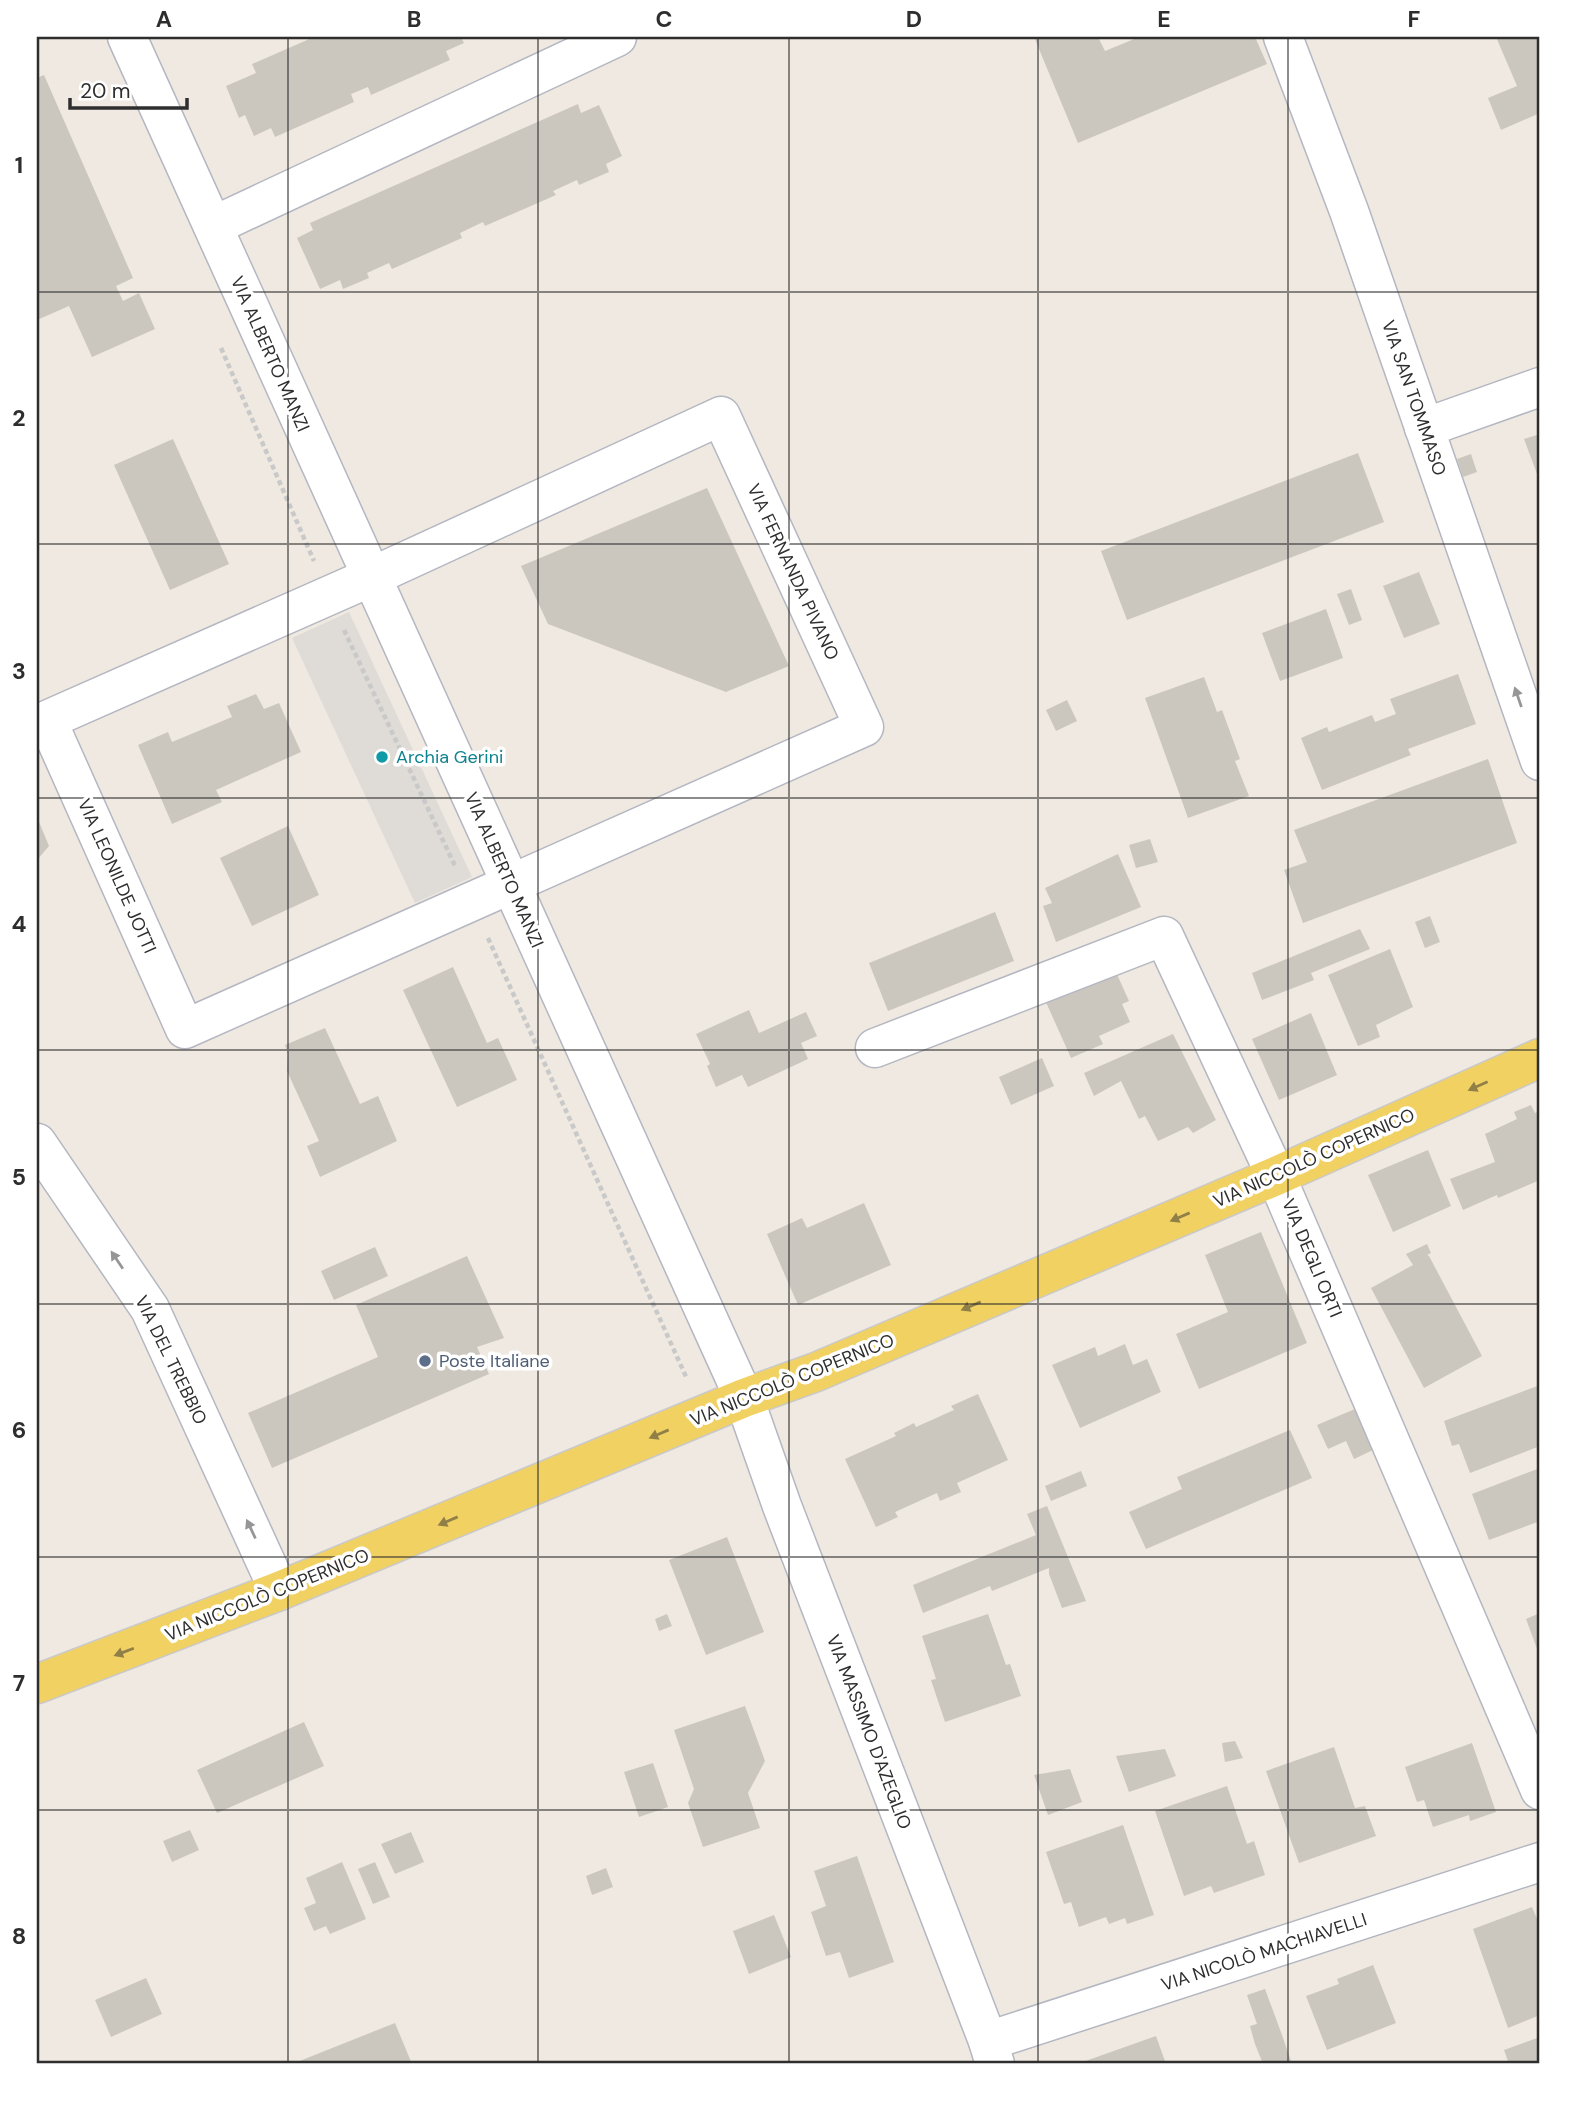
<svg xmlns="http://www.w3.org/2000/svg" width="1577" height="2101" viewBox="0 0 1577 2101" font-family="'DM Sans',sans-serif">
<style>
.plaza{fill:#dfdcd8}
.building{fill:#cbc7bf}
.lines{fill:none;stroke-linecap:round;stroke-linejoin:round}
.minor-casing{stroke:#b4b7c1;stroke-width:41}
.major-casing{stroke:#c9c9c9;stroke-width:41}
.path{stroke:#c9c9c9;stroke-width:4.5;stroke-dasharray:5 3.5;stroke-linecap:butt}
.minor{stroke:#fff;stroke-width:38}
.major{stroke:#f2d163;stroke-width:38}
.oneway{fill:#969696}
.oneway2{fill:#908048}
.grid{fill:none;stroke:#2e2e2e;stroke-width:2;stroke-opacity:0.55}
.culture-dot{fill:#0f9aa8;stroke:#fff;stroke-width:2.5}
.service-dot{fill:#5c6f8a;stroke:#fff;stroke-width:2.5}
.labels{text-anchor:middle;dominant-baseline:central;stroke-width:7;stroke-linejoin:round;paint-order:stroke}
.street-label{font-size:18px;fill:#2e2e2e;stroke:#fff}
.culture-label{font-size:18px;fill:#0d838f;stroke:#fff;text-anchor:start}
.service-label{font-size:18px;fill:#4e5e75;stroke:#fff;text-anchor:start}
.neatline{fill:none;stroke:#2e2e2e;stroke-width:2.5}
.grid-label{font-size:23px;text-anchor:middle;font-weight:bold;fill:#2e2e2e}
</style>
<rect width="100%" height="100%" fill="#efe9e1"/>
<path class="plaza" d="M349,612L472,877L415,903L292,638Z"/>
<g class="building">
<path d="M314,37H461L464,43L446,51L450,60L371,95L368,87L351,94L354,102L275,137L271,128L254,136L245,115L239,118L226,86L256,73L252,64Z"/>
<path d="M1034,37H1098L1105,51L1139,37H1255L1267,64L1078,143Z"/>
<path d="M1496,37H1540V113L1501,130L1488,98L1517,86Z"/>
<path d="M44,75L133,278L116,286L123,301L139,293L155,329L92,357L69,306L37,320V78Z"/>
<path d="M578,104L581,113L599,105L622,156L606,164L609,172L579,185L577,180L553,191L556,195L485,226L483,222L460,233L462,238L392,269L389,263L367,273L369,278L343,289L340,280L320,289L297,238L313,230L310,223Z"/>
<path d="M1540,434V482L1524,439Z"/>
<path d="M173,439L229,564L170,590L114,465Z"/>
<path d="M1358,453L1384,522L1127,620L1101,551Z"/>
<path d="M1471,454L1477,472L1463,477L1457,459Z"/>
<path d="M707,488L789,666L726,692L548,624L521,566Z"/>
<path d="M1419,572L1440,624L1404,638L1383,586Z"/>
<path d="M1351,589L1362,620L1349,625L1337,594Z"/>
<path d="M1326,609L1343,658L1280,681L1262,633Z"/>
<path d="M1458,674L1476,724L1408,749L1411,755L1322,790L1301,738L1327,727L1329,732L1372,715L1375,722L1396,714L1390,699Z"/>
<path d="M1204,677L1217,712L1222,710L1240,759L1235,761L1249,796L1188,818L1145,698Z"/>
<path d="M256,694L264,709L279,703L301,752L216,790L222,802L172,824L138,745L168,732L172,742L232,717L227,706Z"/>
<path d="M1067,700L1077,721L1056,731L1046,710Z"/>
<path d="M1488,759L1517,843L1303,923L1284,870L1307,862L1294,830Z"/>
<path d="M37,817L49,846L37,860Z"/>
<path d="M288,826L319,895L252,926L220,858Z"/>
<path d="M1150,839L1158,862L1136,868L1129,845Z"/>
<path d="M1118,854L1141,907L1056,942L1043,906L1052,903L1045,888Z"/>
<path d="M995,912L1014,961L888,1011L869,963Z"/>
<path d="M1430,916L1440,942L1425,948L1415,922Z"/>
<path d="M1360,929L1370,949L1311,973L1314,980L1262,1000L1252,973Z"/>
<path d="M1390,949L1413,1007L1376,1025L1380,1037L1358,1046L1328,975Z"/>
<path d="M453,967L487,1043L498,1038L517,1080L457,1107L403,990Z"/>
<path d="M1115,970L1129,1001L1122,1004L1130,1022L1099,1036L1103,1044L1071,1058L1045,1000Z"/>
<path d="M749,1010L759,1033L806,1012L817,1036L801,1043L808,1059L748,1087L742,1075L716,1087L707,1066L710,1064L696,1034Z"/>
<path d="M1311,1013L1337,1075L1279,1100L1252,1039Z"/>
<path d="M325,1028L360,1104L378,1096L397,1141L320,1177L307,1146L319,1141L287,1071L288,1054L285,1045Z"/>
<path d="M1173,1034L1216,1120L1193,1133L1188,1127L1158,1141L1145,1116L1139,1119L1121,1081L1094,1096L1084,1073Z"/>
<path d="M1042,1058L1054,1086L1011,1105L999,1077Z"/>
<path d="M1531,1105L1535,1113L1540,1111V1180L1498,1198L1497,1195L1463,1210L1450,1179L1495,1162L1485,1134L1517,1119L1514,1112Z"/>
<path d="M1428,1150L1451,1206L1393,1232L1368,1175Z"/>
<path d="M864,1203L891,1265L798,1305L767,1234L802,1218L807,1228Z"/>
<path d="M1261,1232L1307,1343L1199,1389L1176,1334L1228,1312L1205,1255Z"/>
<path d="M1427,1244L1431,1253L1427,1255L1429,1256L1482,1356L1424,1388L1371,1288L1413,1265L1406,1254Z"/>
<path d="M375,1247L388,1276L334,1300L321,1271Z"/>
<path d="M467,1256L504,1338L477,1347L489,1374L272,1468L248,1413L378,1357L356,1305Z"/>
<path d="M1125,1344L1133,1365L1147,1359L1161,1392L1080,1428L1052,1365L1095,1347L1098,1356Z"/>
<path d="M1540,1385V1446L1470,1473L1459,1444L1452,1446L1444,1421Z"/>
<path d="M978,1394L1008,1460L957,1483L961,1492L940,1501L937,1493L895,1512L898,1517L876,1527L845,1459L896,1436L894,1433L914,1423L916,1427L954,1410L951,1406Z"/>
<path d="M1355,1409L1373,1450L1354,1459L1346,1441L1328,1449L1317,1425Z"/>
<path d="M1290,1430L1312,1478L1146,1549L1129,1512L1182,1489L1177,1477Z"/>
<path d="M1540,1468V1521L1489,1540L1472,1494Z"/>
<path d="M1081,1471L1087,1486L1051,1501L1045,1486Z"/>
<path d="M1047,1506L1086,1601L1062,1608L1049,1574V1568L992,1591L990,1586L923,1613L913,1585L1036,1535L1027,1514Z"/>
<path d="M727,1537L764,1632L706,1655L669,1560Z"/>
<path d="M1540,1613V1657L1526,1619Z"/>
<path d="M667,1614L672,1626L659,1631L655,1619Z"/>
<path d="M988,1614L1006,1665L1010,1664L1021,1696L945,1722L931,1680L936,1679L922,1636Z"/>
<path d="M745,1706L765,1761L748,1793L760,1828L703,1847L688,1803L694,1789L674,1730Z"/>
<path d="M304,1722L324,1766L217,1813L197,1770Z"/>
<path d="M1235,1741L1243,1758L1225,1762L1222,1743Z"/>
<path d="M1472,1743L1496,1812L1470,1821L1469,1815L1433,1827L1424,1800L1417,1802L1405,1767Z"/>
<path d="M1334,1747L1355,1808L1365,1806L1376,1836L1299,1863L1266,1771Z"/>
<path d="M1165,1749L1176,1776L1129,1792L1116,1756Z"/>
<path d="M653,1763L668,1807L639,1817L624,1772Z"/>
<path d="M1070,1769L1082,1802L1048,1815L1034,1775Z"/>
<path d="M1227,1786L1247,1844L1254,1841L1265,1875L1214,1893L1211,1886L1184,1896L1155,1811Z"/>
<path d="M1123,1825L1154,1915L1127,1924L1125,1918L1109,1924L1106,1917L1079,1927L1071,1902L1064,1904L1046,1852Z"/>
<path d="M190,1830L199,1850L172,1862L163,1841Z"/>
<path d="M411,1832L424,1862L395,1874L381,1844Z"/>
<path d="M857,1856L894,1962L849,1978L840,1952L826,1956L811,1912L826,1906L814,1871Z"/>
<path d="M342,1862L366,1919L330,1934L326,1926L314,1931L304,1908L316,1903L306,1878Z"/>
<path d="M375,1862L390,1897L373,1904L358,1869Z"/>
<path d="M606,1868L613,1887L592,1895L586,1876Z"/>
<path d="M1532,1907L1540,1926V2015L1508,2028L1473,1929Z"/>
<path d="M774,1915L791,1957L749,1974L733,1931Z"/>
<path d="M1373,1965L1396,2023L1327,2050L1306,1996L1339,1984L1337,1979Z"/>
<path d="M146,1978L162,2014L111,2037L95,2000Z"/>
<path d="M1265,1989L1282,2035L1292,2064H1263L1255,2044L1250,2026L1257,2024L1247,1995Z"/>
<path d="M395,2023L412,2064H292Z"/>
<path d="M1156,2036L1166,2064H1077Z"/>
<path d="M1540,2037V2064H1509L1504,2050Z"/>
</g>
<g class="lines">
<g class="minor-casing">
<g id="minor">
<path d="M127,37L744,1398L782,1506L988,2041L995,2064"/>
<path d="M1283,37L1349,211L1540,761"/>
<path d="M213,226L617,37"/>
<path d="M721,416L864,727L185,1029L47,720L371,577Z"/>
<path d="M1424,428L1540,387"/>
<path d="M875,1048L1164,936L1276,1176L1540,1790"/>
<path d="M37,1143L150,1309L279,1591"/>
<path d="M988,2041L1540,1862"/>
</g>
</g>
<g class="major-casing">
<path id="major" d="M37,1684L279,1591L744,1398L816,1372L1276,1176L1540,1058"/>
</g>
<g class="path">
<path d="M221,348L314,561"/>
<path d="M344,630L455,866"/>
<path d="M488,938L687,1379"/>
</g>
<use href="#minor" class="minor"/>
<use href="#major" class="major"/>
</g>
<defs><path id="oneway-solid" d="M-6-.8H1V-3.2L6.5 0L1 3.2V.8H-6Z" transform="scale(1.75)"/></defs>
<g class="oneway">
<use href="#oneway-solid" transform="translate(1518 697) rotate(-109)"/>
<use href="#oneway-solid" transform="translate(117 1260) rotate(-124)"/>
<use href="#oneway-solid" transform="translate(251 1529) rotate(-115)"/>
</g>
<g class="oneway2">
<use href="#oneway-solid" transform="translate(1478 1086) rotate(156)"/>
<use href="#oneway-solid" transform="translate(1180 1217) rotate(157)"/>
<use href="#oneway-solid" transform="translate(971 1306) rotate(157)"/>
<use href="#oneway-solid" transform="translate(659 1434) rotate(157)"/>
<use href="#oneway-solid" transform="translate(448 1521) rotate(157)"/>
<use href="#oneway-solid" transform="translate(124 1652) rotate(159)"/>
</g>
<path class="grid" d="M288,37V2064M538,37V2064M789,37V2064M1038,37V2064M1288,37V2064M37,292H1540M37,544H1540M37,798H1540M37,1050H1540M37,1304H1540M37,1557H1540M37,1810H1540"/>
<circle class="culture-dot" cx="382" cy="757" r="7"/>
<circle class="service-dot" cx="425" cy="1361" r="7"/>
<g class="labels">
<g class="street-label">
<text transform="translate(270 354) rotate(66)">VIA ALBERTO MANZI</text>
<text transform="translate(1414 398) rotate(71)">VIA SAN TOMMASO</text>
<text transform="translate(793 572) rotate(65)">VIA FERNANDA PIVANO</text>
<text transform="translate(504 870) rotate(66)">VIA ALBERTO MANZI</text>
<text transform="translate(117 876) rotate(66)">VIA LEONILDE JOTTI</text>
<text transform="translate(1314 1158) rotate(-24)">VIA NICCOLÒ COPERNICO</text>
<text transform="translate(1312 1258) rotate(67)">VIA DEGLI ORTI</text>
<text transform="translate(171 1360) rotate(64)">VIA DEL TREBBIO</text>
<text transform="translate(792 1380) rotate(-22)">VIA NICCOLÒ COPERNICO</text>
<text transform="translate(267 1595) rotate(-22)">VIA NICCOLÒ COPERNICO</text>
<text transform="translate(869 1732) rotate(69)">VIA MASSIMO D'AZEGLIO</text>
<text transform="translate(1264 1952) rotate(-18)">VIA NICOLÒ MACHIAVELLI</text>
</g>
<g class="culture-label">
<text x="396" y="757">Archia Gerini</text>
</g>
<g class="service-label">
<text x="439" y="1361">Poste Italiane</text>
</g>
</g>
<rect width="1577" height="2101" fill="none" stroke="#ffffff" stroke-width="77"/>
<path d="M70 98v10h117v-10" fill="none" stroke="#2e2e2e" stroke-width="3.5"/>
<text x="80" y="98" font-size="21" fill="#2e2e2e" stroke="#ffffff" stroke-width="5" paint-order="stroke">20 m</text>
<rect x="38" y="38" width="1500" height="2024" class="neatline"/>
<g class="grid-label">
<text x="164" y="27">A</text>
<text x="414" y="27">B</text>
<text x="664" y="27">C</text>
<text x="914" y="27">D</text>
<text x="1164" y="27">E</text>
<text x="1414" y="27">F</text>
<text x="19" y="173">1</text>
<text x="19" y="426">2</text>
<text x="19" y="679">3</text>
<text x="19" y="932">4</text>
<text x="19" y="1185">5</text>
<text x="19" y="1438">6</text>
<text x="19" y="1691">7</text>
<text x="19" y="1944">8</text>
</g>
</svg>
